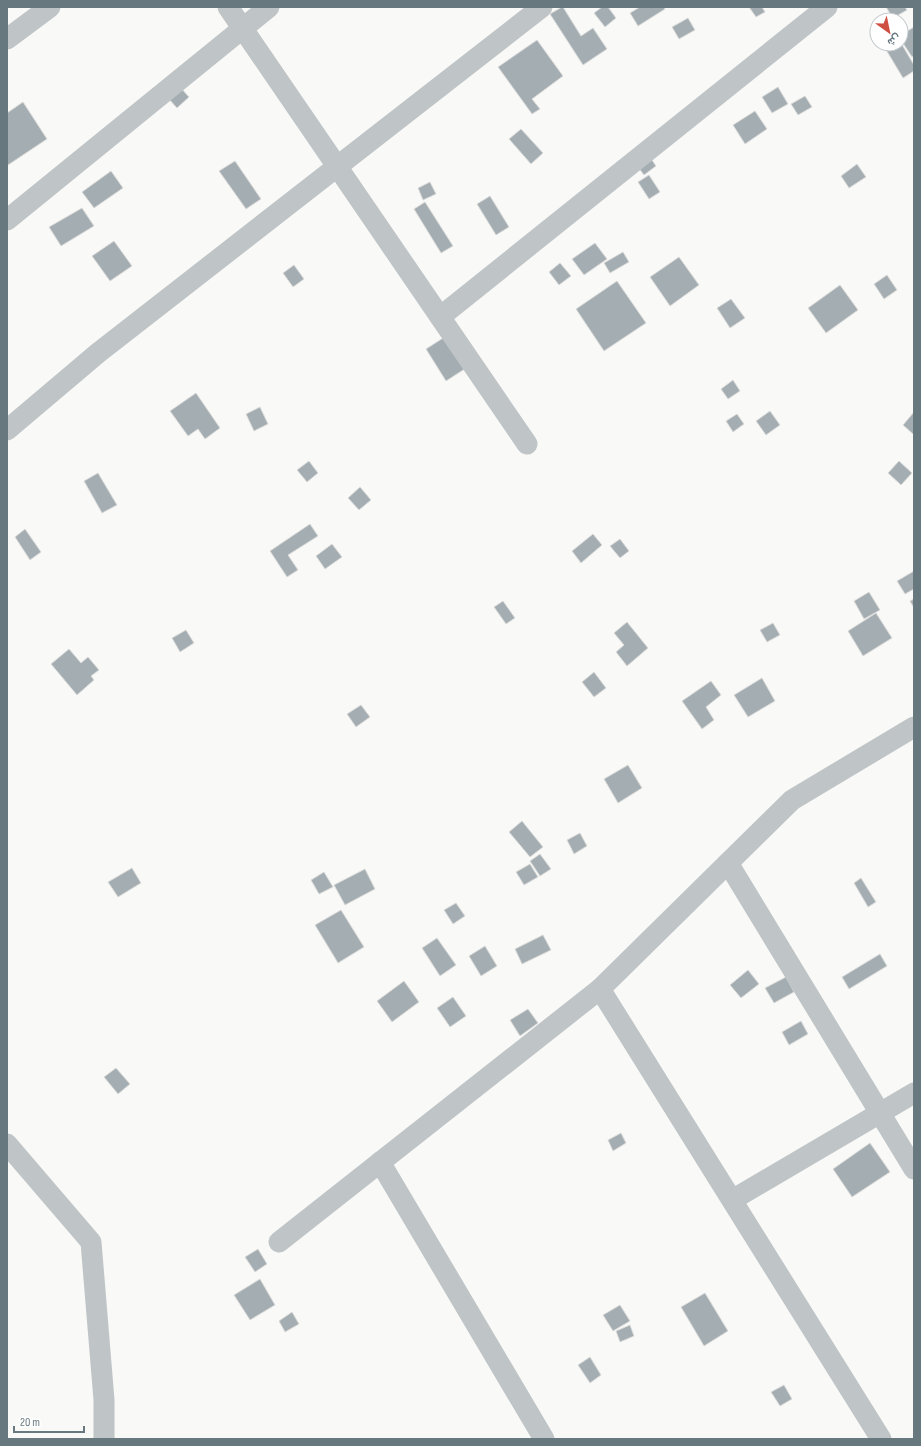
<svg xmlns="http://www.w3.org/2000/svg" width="921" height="1446" viewBox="0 0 921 1446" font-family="'Sofia Sans Condensed',Vazirmatn,sans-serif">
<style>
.building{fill:#a4aeb2;stroke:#dbdbda}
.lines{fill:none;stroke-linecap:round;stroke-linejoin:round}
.minor{stroke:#bfc4c6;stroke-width:21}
</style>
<rect width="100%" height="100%" fill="#f9f9f7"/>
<g class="building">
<path d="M562,7H563L581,36L593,28L607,49L583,65L550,14Z"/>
<path d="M602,7H608L616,18L605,27L594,13Z"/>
<path d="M640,7H664L665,9L638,26L630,13Z"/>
<path d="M749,7H762L765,12L756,17Z"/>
<path d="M886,7H905L907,10L893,18Z"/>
<path d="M688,18L695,30L679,39L672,27Z"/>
<path d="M914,27V56L912,57L901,40V35Z"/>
<path d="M537,40L563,76L532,99L540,109L532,114L498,67Z"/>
<path d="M901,43L914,65V71L903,78L885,48L892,44Z"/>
<path d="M180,87L189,97L177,108L168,98Z"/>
<path d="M778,87L788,104L772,113L762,97Z"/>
<path d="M805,96L812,107L798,115L791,104Z"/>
<path d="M23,102L47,139L8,165L7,163V113Z"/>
<path d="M755,111L767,129L745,144L733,125Z"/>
<path d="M521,129L543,153L531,164L509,139Z"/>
<path d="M648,154L656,166L644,175L635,163Z"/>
<path d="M235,161L261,199L246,209L219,171Z"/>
<path d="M857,164L866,177L849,188L841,176Z"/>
<path d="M111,171L123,188L94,208L82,192Z"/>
<path d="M649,175L660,192L649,199L638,182Z"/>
<path d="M430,182L436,194L423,200L418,188Z"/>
<path d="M490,196L509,227L496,235L477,204Z"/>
<path d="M425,202L453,246L441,253L414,209Z"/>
<path d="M82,208L94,226L61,246L49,227Z"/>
<path d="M114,241L132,266L110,281L92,256Z"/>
<path d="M595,243L607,259L584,275L572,259Z"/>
<path d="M623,252L629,262L610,273L604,263Z"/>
<path d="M679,257L699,285L670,306L650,277Z"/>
<path d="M560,263L571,276L559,285L549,272Z"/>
<path d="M294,265L304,279L293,287L283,273Z"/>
<path d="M887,275L897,290L884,299L874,284Z"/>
<path d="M617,281L646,323L604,351L576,309Z"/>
<path d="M840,285L858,310L826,333L808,308Z"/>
<path d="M731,299L745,318L730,328L717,308Z"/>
<path d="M454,331L474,363L446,381L426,349Z"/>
<path d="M733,380L740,391L728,399L721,389Z"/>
<path d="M196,393L220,428L205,439L198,429L188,436L170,411Z"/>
<path d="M260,407L268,424L254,431L246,414Z"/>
<path d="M770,411L780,425L766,435L756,421Z"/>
<path d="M914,412V433L913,434L903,425Z"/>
<path d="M737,414L744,424L733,432L726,421Z"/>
<path d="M309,461L318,473L307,482L297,470Z"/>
<path d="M899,461L912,473L901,485L888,473Z"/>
<path d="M98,473L117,505L102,513L84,481Z"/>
<path d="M360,487L371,500L359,510L348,498Z"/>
<path d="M310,524L318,536L288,555L298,570L287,577L270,551Z"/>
<path d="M25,529L41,552L30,560L15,537Z"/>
<path d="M593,534L602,545L581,563L572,551Z"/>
<path d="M620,539L629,551L620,558L610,546Z"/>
<path d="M332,544L342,557L325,569L316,556Z"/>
<path d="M914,571V589L905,594L897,581Z"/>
<path d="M869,592L880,610L864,619L854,601Z"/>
<path d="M914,599V608L910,601Z"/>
<path d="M503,601L515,618L506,624L494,607Z"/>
<path d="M876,613L892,638L863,656L848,631Z"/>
<path d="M627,622L648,648L627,666L616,652L624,645L614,633Z"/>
<path d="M773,623L780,635L767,642L760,630Z"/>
<path d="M186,630L194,643L180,652L172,638Z"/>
<path d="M69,649L81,663L88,657L99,670L91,676L94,680L77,695L51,664Z"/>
<path d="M594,672L606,688L594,697L582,682Z"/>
<path d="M762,678L775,701L748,717L734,695Z"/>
<path d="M711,681L721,695L706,707L714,720L702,729L682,701Z"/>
<path d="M361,705L370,717L356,727L347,714Z"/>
<path d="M628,765L642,788L618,803L604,779Z"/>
<path d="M522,821L543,847L530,857L509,832Z"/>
<path d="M580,833L587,846L574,854L567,840Z"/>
<path d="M540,854L551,869L540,876L530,861Z"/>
<path d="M530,864L538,877L524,885L516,872Z"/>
<path d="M132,868L141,883L118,897L108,882Z"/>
<path d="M365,869L375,889L345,905L334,885Z"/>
<path d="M324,872L333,887L319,894L311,880Z"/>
<path d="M861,878L876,902L868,907L854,883Z"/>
<path d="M456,903L465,916L453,924L444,910Z"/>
<path d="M341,910L364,947L338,963L315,925Z"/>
<path d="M543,935L551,950L522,964L515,949Z"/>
<path d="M437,938L456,965L440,976L422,948Z"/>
<path d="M485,946L497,966L481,976L469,956Z"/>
<path d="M880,954L887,966L849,989L842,977Z"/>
<path d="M748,970L759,984L741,998L730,985Z"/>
<path d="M786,977L794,992L774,1003L765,988Z"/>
<path d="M404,981L419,1002L392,1022L377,1001Z"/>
<path d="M453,997L466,1016L450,1027L437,1008Z"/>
<path d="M528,1009L538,1023L520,1036L510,1020Z"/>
<path d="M801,1021L808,1034L789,1045L782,1032Z"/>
<path d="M116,1068L130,1084L118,1094L104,1077Z"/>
<path d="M621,1133L626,1143L613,1151L608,1140Z"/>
<path d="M870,1143L890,1172L852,1197L833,1169Z"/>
<path d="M258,1249L267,1264L255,1272L245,1257Z"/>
<path d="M260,1279L275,1305L250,1320L234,1295Z"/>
<path d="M705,1293L728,1331L704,1346L681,1307Z"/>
<path d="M620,1305L630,1321L613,1331L603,1315Z"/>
<path d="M292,1312L299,1324L285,1332L279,1321Z"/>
<path d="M630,1325L634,1336L620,1342L616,1331Z"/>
<path d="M590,1357L601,1375L590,1383L578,1365Z"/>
<path d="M784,1385L792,1399L780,1406L771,1392Z"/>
</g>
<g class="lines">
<g class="minor">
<path d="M228,7L527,444"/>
<path d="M7,39L50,7"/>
<path d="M7,220L269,7"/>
<path d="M440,317L827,7"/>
<path d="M7,430L98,353L542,7"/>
<path d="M728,863L914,1169"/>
<path d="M600,989L881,1439"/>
<path d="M7,1144L91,1242L104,1400V1439"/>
<path d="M380,1162L544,1439"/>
<path d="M732,1200L914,1093"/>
<path d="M279,1242L600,989L792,800L914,727"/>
</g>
</g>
<rect width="921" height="1446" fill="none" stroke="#67787f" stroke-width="16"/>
<g transform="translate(889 32) rotate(147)"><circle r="19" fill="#ffffff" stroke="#c2c9cc"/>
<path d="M0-3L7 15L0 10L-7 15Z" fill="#cf5042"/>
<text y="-6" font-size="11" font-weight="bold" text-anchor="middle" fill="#67787f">ش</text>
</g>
<path d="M14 1426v6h70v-6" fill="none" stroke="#67787f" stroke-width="2"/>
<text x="20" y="1426" font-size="12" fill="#67787f" stroke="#ffffff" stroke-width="3" paint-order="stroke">20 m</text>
</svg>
